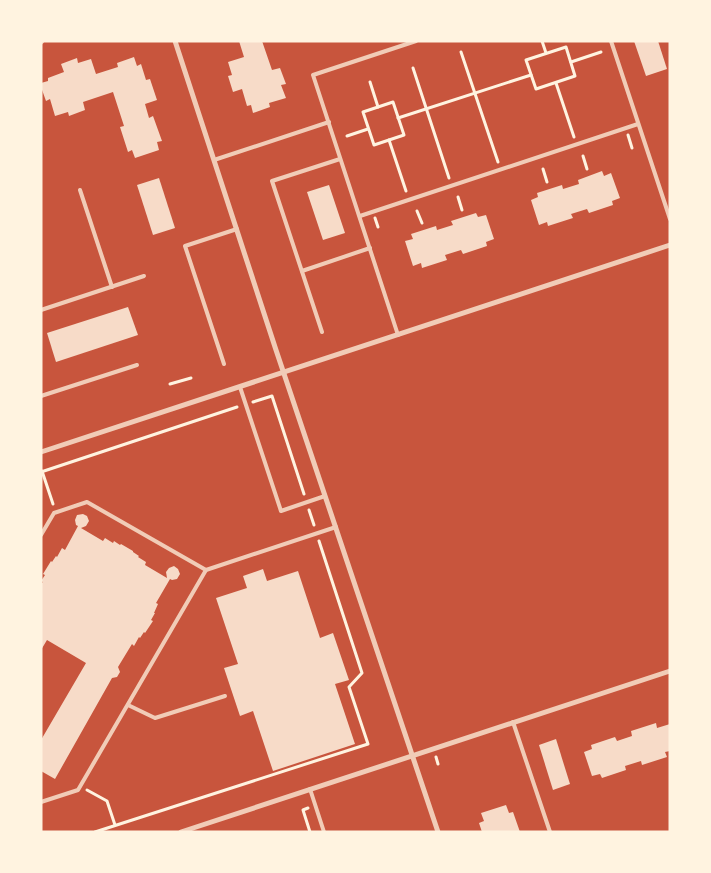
<svg xmlns="http://www.w3.org/2000/svg" width="711" height="873" viewBox="0 0 711 873" font-family="'Fira Sans',sans-serif">
<style>
.building{fill:#f7dbc8}
.lines{fill:none;stroke-linecap:round;stroke-linejoin:round}
.path{stroke:#fff3e0;stroke-width:3}
.service{stroke:#f1ccb7;stroke-width:4}
.minor{stroke:#f1ccb7;stroke-width:5}
</style>
<rect width="100%" height="100%" fill="#c8553d"/>
<g class="building">
<path d="M239,41H262L272,70L280,68L286,84L281,85L286,98L269,103L270,107L253,113L251,105L247,106L242,89L233,92L228,76L232,75L228,62L244,57Z"/>
<path d="M634,41H658L667,69L646,76Z"/>
<path d="M134,57L137,66L141,64L146,80L150,79L157,100L145,104L149,118L153,116L162,141L157,142L159,150L135,158L132,150L128,152L120,127L124,126L113,92L83,102L85,110L69,116L68,112L55,116L50,99L46,101L41,87V83L48,81V78L64,72L61,64L77,58L78,63L91,59L96,74L118,67L117,63Z"/>
<path d="M602,171L604,176L611,173L620,198L612,201L613,205L589,213L587,209L571,214L573,218L548,226L547,222L539,225L531,200L538,197L537,193L562,185L563,189L579,184L578,180Z"/>
<path d="M159,178L175,228L153,235L137,185Z"/>
<path d="M329,185L345,233L323,240L307,192Z"/>
<path d="M476,213L478,217L486,215L494,239L486,242L487,246L463,254L461,250L445,255L447,260L422,268L421,263L413,266L405,241L413,239L411,234L436,226L437,230L453,225L451,221Z"/>
<path d="M128,307L138,335L56,362L47,333Z"/>
<path d="M83,514L87,516L89,521L86,526L81,528L103,541L105,538L113,543L114,541L120,545L121,544L133,551V552L139,556L138,557L146,562L145,565L167,578L166,572L169,568L174,566L178,569L180,574L177,579L172,580L170,579L156,603L158,604L154,613H155L151,620L153,621L145,633L144,632L140,638L139,637L134,646L132,644L118,667L120,672L117,677L112,678L55,779L41,771V740L86,663L47,640L41,650V584L43,582L41,581L45,575L43,574L51,561L52,562L56,556L57,557L62,548L65,550L78,526L76,525L75,520L77,515Z"/>
<path d="M263,569L267,581L298,571L320,638L333,633L349,680L335,684L355,744L273,771L253,711L240,716L224,668L238,664L216,598L247,588L243,576Z"/>
<path d="M656,723L657,728L670,724V751L665,752L667,757L642,765L641,761L625,766L626,770L602,778L600,774L592,776L584,752L592,749L591,745L615,737L617,741L632,736L631,731Z"/>
<path d="M556,739L570,784L553,790L539,745Z"/>
<path d="M506,805L509,813L513,812L520,832H482L479,823L484,821L481,813Z"/>
</g>
<g class="lines">
<g class="path">
<path d="M542,41L546,53"/>
<path d="M566,47L575,76L536,89L526,60Z"/>
<path d="M461,52L498,162"/>
<path d="M571,62L601,52"/>
<path d="M413,68L449,178"/>
<path d="M370,82L378,107"/>
<path d="M556,83L574,137"/>
<path d="M393,102L404,135L374,145L363,112Z"/>
<path d="M398,118L531,75"/>
<path d="M628,135L632,148"/>
<path d="M347,136L368,129"/>
<path d="M389,140L406,191"/>
<path d="M583,156L587,169"/>
<path d="M543,169L547,182"/>
<path d="M458,197L462,210"/>
<path d="M417,211L422,223"/>
<path d="M375,218L378,227"/>
<path d="M170,384L191,378"/>
<path d="M253,402L272,396L304,494"/>
<path d="M42,471L53,504"/>
<path d="M41,472L237,407"/>
<path d="M309,510L314,525"/>
<path d="M436,757L438,764"/>
<path d="M87,790L107,801L115,825"/>
<path d="M308,808L303,810L310,832"/>
<path d="M95,832L368,744L349,687L362,673L319,541"/>
</g>
<g class="service">
<path d="M611,41L670,219"/>
<path d="M214,160L329,122"/>
<path d="M80,190L112,287"/>
<path d="M360,216L638,124"/>
<path d="M302,271L370,248"/>
<path d="M41,310L144,276"/>
<path d="M322,332L272,181L340,159"/>
<path d="M398,335L313,75L416,41"/>
<path d="M224,364L185,246L237,229"/>
<path d="M240,387L281,511L325,496"/>
<path d="M41,396L137,365"/>
<path d="M41,535L54,513L87,502L206,570"/>
<path d="M128,705L155,718L225,696"/>
<path d="M513,722L550,832"/>
<path d="M310,789L324,832"/>
<path d="M41,802L78,790L206,570L336,527"/>
</g>
<g class="minor">
<path d="M175,41L276,350L438,832"/>
<path d="M41,42L42,41"/>
<path d="M41,452L670,245"/>
<path d="M181,832L670,671"/>
</g>
</g>
<rect width="711" height="873" fill="none" stroke="#fff3e0" stroke-width="85"/>
</svg>
